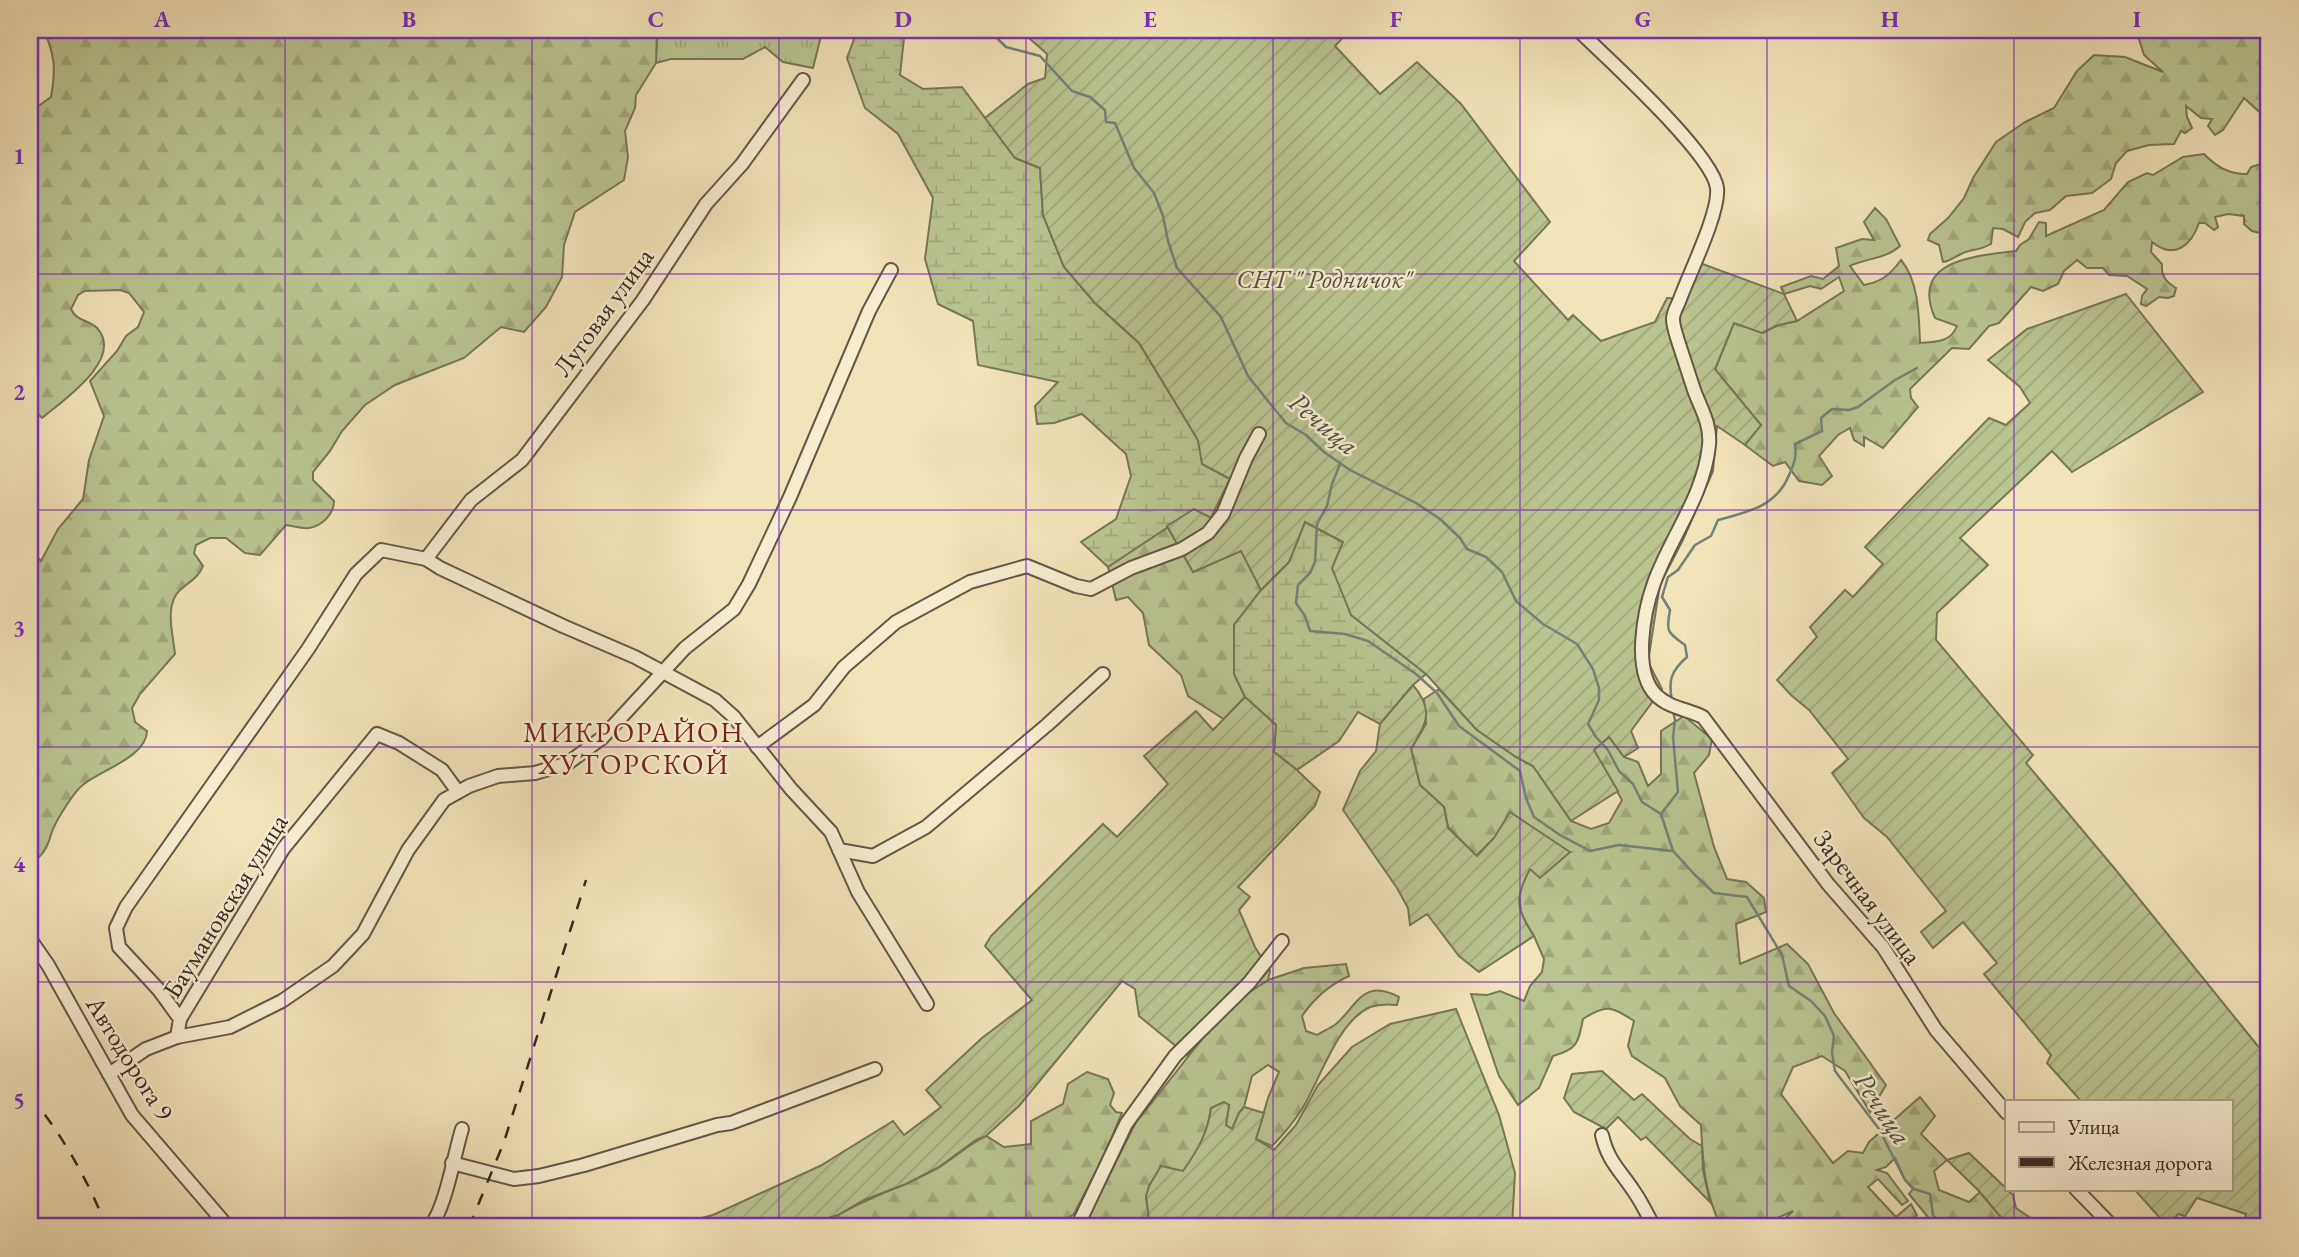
<svg xmlns="http://www.w3.org/2000/svg" width="2299" height="1257" viewBox="0 0 2299 1257" font-family="'EB Garamond',serif">
<style>
.grass{fill:url(#grass-tufts);stroke:#767659;stroke-width:2}
.forest{fill:url(#forest-firs);stroke:#767659;stroke-width:2}
.wetland{fill:url(#wetland-marsh);stroke:#767659;stroke-width:2}
.garden{fill:url(#garden-furrows);stroke:#767659;stroke-width:2}
.lines{fill:none;stroke-linecap:round;stroke-linejoin:round}
.stream{stroke:#728279;stroke-width:2.5}
.minor-casing{stroke:#635748;stroke-width:16}
.minor{stroke:#f6edd1;stroke-width:12}
.rail{stroke:#342823;stroke-width:2.5;stroke-dasharray:12 12;stroke-linecap:butt}
.grid{fill:none;stroke:#7b2cbf;stroke-width:2;stroke-opacity:0.55}
.labels{text-anchor:middle;dominant-baseline:central;stroke-width:5;stroke-linejoin:round;paint-order:stroke}
.park-label{font-size:26px;font-style:italic;fill:#554f3e;stroke:#f6edd1}
.street-label{font-size:26px;fill:#342823;stroke:#f6edd1}
.water-label{font-size:28px;font-style:italic;fill:#4e4e47;stroke:#f6edd1}
.neighbourhood-label{font-size:28px;letter-spacing:2px;fill:#7a1f14;stroke:#f6edd1}
.neatline{fill:none;stroke:#7b2cbf;stroke-width:2.5}
.grid-label{font-size:23px;text-anchor:middle;font-weight:bold;fill:#7b2cbf}
</style>
<defs>
<pattern id="grass-tufts" width="24" height="20" patternUnits="userSpaceOnUse" patternTransform="scale(1.75)"><rect width="24" height="20" fill="#b9c48f"/><path d="M3 7l-1-3M5 7V3M7 7l1-3M15 17l-1-3M17 17v-4M19 17l1-3" fill="none" stroke="#a0a87b"/></pattern>
<pattern id="forest-firs" width="22" height="20" patternUnits="userSpaceOnUse" patternTransform="scale(1.75)"><rect width="22" height="20" fill="#b9c48f"/><path d="M5 1l3.5 6h-7zM16 11l3.5 6h-7z" fill="#a0a87b"/></pattern>
<pattern id="wetland-marsh" width="20" height="14" patternUnits="userSpaceOnUse" patternTransform="scale(1.75)"><rect width="20" height="14" fill="#b9c48f"/><path d="M1 5h8M5 5V1M11 12h8M15 12V8" fill="none" stroke="#a0a87b"/></pattern>
<pattern id="garden-furrows" width="10" height="10" patternUnits="userSpaceOnUse" patternTransform="scale(1.75)"><rect width="10" height="10" fill="#b9c48f"/><path d="M-1 1l2-2M0 10L10 0M9 11l2-2" fill="none" stroke="#a0a87b"/></pattern>
</defs>
<rect width="100%" height="100%" fill="#f1e4b8"/>
<filter id="stains"><feTurbulence type="fractalNoise" baseFrequency=".00286" numOctaves="4"/><feColorMatrix values="0 0 0 0 .2 0 0 0 0 .09 0 0 0 0 .02 0 0 0 .5 -.17"/></filter>
<radialGradient id="worn" r=".72"><stop offset=".6" stop-color="#630" stop-opacity="0"/><stop offset="1" stop-color="#630" stop-opacity=".3"/></radialGradient>
<path class="grass" d="M657,30H821L822,32L813,68L783,62L765,47L743,59H671L656,63Z"/>
<g class="forest">
<path d="M44,30H657L656,63L636,95L635,108L625,131L628,157L624,180L575,212L564,245L562,277L546,307L524,332L501,327L464,358L395,385L365,405L342,431L330,451L313,472V480L334,501C334,514 322,526 309,528C302,529 293,526 286,525L260,555L245,553L226,538H210L196,545L194,553L203,566C199,577 189,582 180,590C164,605 173,634 175,654L140,694L132,708L135,722L147,731C147,756 102,770 84,784C74,791 58,818 53,829C49,839 48,849 39,857L30,854V612L33,601L30,597V550L41,561L58,529L83,499L89,460L104,416L90,381L117,351L126,336L138,327L144,312L129,293L120,290L85,291L78,295L71,309C76,321 89,320 97,328C125,359 62,401 42,418L30,406V112L51,97C56,69 55,56 44,30Z"/>
<path d="M2164,30H2269V119L2266,118L2244,98L2223,130L2215,135L2208,126L2212,119L2201,118L2186,106L2187,117L2192,128L2185,133L2181,131L2174,144L2149,145L2127,151L2116,163L2111,179L2092,193L2066,196L2050,210L2035,213L2025,222L2018,237L2003,229L1993,228L1991,244C1979,251 1971,249 1961,254C1954,257 1951,261 1943,262L1939,245L1928,240L1930,234L1948,218L1964,198L1973,178L1996,142L2025,122L2054,108L2077,71L2094,55L2125,57L2163,72L2144,55L2138,36H2154Z"/>
<path d="M2204,154C2217,167 2228,174 2247,174L2251,167L2264,163L2269,168V235L2252,231L2244,224V216L2228,214L2215,217L2218,227L2214,230L2205,223H2199C2191,246 2174,260 2152,242L2151,252L2162,264C2161,276 2166,282 2176,288L2174,296L2168,298L2159,297L2146,306L2141,304L2142,296L2147,289L2127,276L2109,275L2103,268H2087L2077,260L2064,271L2058,284L2043,291L2031,287L1999,323L1989,326L1969,349L1952,348L1910,389L1911,398L1918,407L1883,448L1864,437V446L1854,440L1850,428L1838,435L1819,456L1832,476L1822,485L1799,481L1785,462L1773,466L1745,445L1761,425L1715,370L1734,323L1763,333L1778,325L1797,321L1844,291L1839,277L1821,289L1810,286L1784,294L1781,287L1811,276L1823,279L1839,266L1836,248L1862,239L1874,240L1864,222L1875,208L1886,219L1900,246C1886,259 1866,258 1850,266L1864,285C1881,282 1890,275 1901,260C1919,281 1919,317 1920,343C1936,342 1951,342 1957,326L1935,318C1909,259 1977,256 2016,251L2020,245L2029,239L2039,222L2046,223V236L2104,210L2128,182L2147,173L2153,175L2183,157Z"/>
<path d="M1167,526L1193,572L1242,550L1261,590L1234,625V674L1245,697L1225,720L1188,696L1181,675L1149,645L1143,613L1128,597L1116,600L1108,567Z"/>
<path d="M1439,689L1477,730L1516,757L1533,766L1571,821L1591,829L1609,823L1622,800L1593,750L1609,737L1624,757L1638,762L1648,786L1661,774V731L1684,716L1712,739L1709,755L1694,773L1714,847L1727,879L1746,882L1764,898L1766,912L1736,924L1740,964L1787,944L1808,964L1834,1013L1886,1085L1870,1112L1845,1071L1822,1056L1793,1067L1781,1094L1833,1163L1848,1151L1863,1153L1869,1142L1920,1097L1935,1116L1921,1134L1947,1160L1934,1171L1939,1190L1969,1202L1980,1192L2009,1227H1936L1909,1194L1913,1189L1905,1180L1895,1158L1886,1167L1877,1170L1887,1173L1908,1201L1902,1205L1878,1179L1868,1187L1896,1217L1911,1204L1917,1215L1905,1227H1778L1779,1224L1793,1211L1773,1220L1750,1225V1227H1721C1704,1190 1703,1166 1701,1125L1680,1106L1665,1078L1632,1056L1628,1046L1634,1021C1611,1006 1606,1004 1583,1019C1578,1043 1578,1049 1553,1056L1539,1088L1518,1105L1499,1076L1471,994L1487,995L1500,991L1524,1001L1530,986L1542,972L1544,959L1534,936L1521,915L1519,889L1530,868L1570,852L1494,838L1476,856L1448,827L1444,807L1420,785L1411,749L1426,724L1424,699Z"/>
<path d="M1346,964L1349,976C1329,985 1315,997 1302,1016L1306,1031L1317,1035C1323,1031 1331,1028 1336,1024C1358,1005 1362,978 1399,997L1397,1005C1388,1004 1379,1004 1370,1007C1337,1022 1320,1080 1302,1109C1293,1123 1283,1135 1272,1146L1256,1139L1268,1098L1279,1072L1268,1065L1252,1076L1244,1107L1239,1113L1232,1129L1226,1125L1229,1105L1211,1108C1208,1129 1197,1160 1180,1174C1169,1182 1157,1188 1146,1196L1150,1227H1083L1135,1124L1210,1029L1241,997L1268,980L1304,968Z"/>
<path d="M1087,1072L1108,1079L1114,1093L1110,1105L1116,1112L1122,1113L1104,1156L1074,1214L1058,1224V1227H838V1215C870,1197 904,1186 936,1169C954,1159 968,1144 986,1136L1004,1147L1031,1144V1121L1063,1104L1068,1084Z"/>
</g>
<g class="wetland">
<path d="M856,34L904,38L900,75L923,89L962,87L1015,158L1040,168L1043,215L1064,267L1095,303L1139,343L1198,440L1203,464L1230,479L1211,518L1194,510L1108,567L1081,542L1116,519L1131,476L1126,454L1082,414L1054,423L1037,424L1035,406L1058,382L978,365L973,321L938,304L925,259L933,198L898,134L865,108L847,58Z"/>
<path d="M1305,522L1343,542L1351,615L1426,674L1413,685L1380,724L1358,712L1339,741L1297,770L1274,752L1276,725L1245,697L1234,674V625L1261,590L1289,562Z"/>
</g>
<g class="garden">
<path d="M1020,30H1350L1335,46L1380,94L1417,62L1461,104L1550,222L1514,261L1568,320L1573,315L1601,341L1655,322L1667,298L1686,299L1700,263L1784,294L1797,321L1778,325L1762,333L1734,323L1715,369L1761,425L1745,445L1717,426L1713,471L1683,540L1660,584L1648,662L1662,689L1631,731L1638,748L1624,757L1609,737L1594,750L1618,791L1571,821L1533,766L1516,757L1477,730L1426,674L1351,615L1332,568L1343,542L1305,522L1289,562L1261,590L1241,551L1193,572L1167,526L1194,509L1211,518L1230,479L1202,464L1198,440L1139,343L1095,303L1064,267L1043,215L1040,168L1015,158L985,118L1028,84L1045,78L1047,54Z"/>
<path d="M2126,294L2203,392L2072,472L2052,451L1960,538L1988,565L1937,613L1936,640L2033,755L2026,763L2115,869L2257,1045L2269,1056V1227H2242L2246,1214L2197,1198L2185,1216L2178,1214L2168,1227L2134,1189H2231V1101H2081L2047,1063L2051,1055L1984,974L1997,963L1963,922L1933,948L1921,932L1946,911L1887,837L1864,818L1832,773L1848,759L1809,710L1791,695L1777,680L1817,637L1810,627L1845,590L1853,597L1883,564L1865,547L1989,418L2006,425L2030,403L2020,387L1988,360L2027,329Z"/>
<path d="M1413,685C1435,711 1426,723 1411,749L1420,785L1444,807L1448,828L1477,856L1494,838L1510,812L1570,852L1540,878L1530,869C1514,899 1516,908 1534,936L1479,972L1459,956L1427,914L1410,925L1408,908L1397,888L1343,810L1360,771L1376,751L1380,724Z"/>
<path d="M1245,697L1276,725L1274,752L1297,770L1320,792L1315,806L1238,887L1250,897L1239,910L1255,947L1270,971L1268,980L1241,998L1210,1029L1188,1056L1139,1016L1135,989L1122,981L1019,1106L986,1136L976,1140L939,1167L906,1184L864,1200L838,1215L799,1227H667L713,1215L820,1166L893,1121L904,1135L941,1107L926,1090L982,1038L1032,1000L985,946L991,936L1103,824L1117,837L1168,784L1144,756L1196,711L1213,730Z"/>
<path d="M1456,1009L1499,1115L1515,1173L1512,1227H1150L1146,1196L1149,1186L1161,1166L1183,1171C1197,1151 1208,1133 1211,1108L1224,1102L1229,1105L1226,1125L1232,1129L1239,1113L1244,1107L1264,1113L1256,1139L1274,1150L1296,1125L1318,1085L1352,1047L1390,1024Z"/>
<path d="M1602,1071L1634,1100L1642,1094L1690,1139L1702,1146L1703,1170L1710,1202L1646,1137L1641,1140L1618,1117L1606,1129L1574,1112L1564,1098L1572,1074Z"/>
<path d="M1969,1153L2013,1195L2016,1208L2044,1227H2009L1980,1192L1947,1160Z"/>
</g>
<g class="lines">
<g class="stream">
<path d="M989,30L1006,47L1040,56L1072,91L1090,97L1105,110L1106,122L1115,123L1134,168L1154,193L1163,216L1168,241L1177,268L1221,317L1248,376L1272,406L1286,423L1306,435L1324,452L1350,470L1416,503L1440,519L1460,538L1467,549L1486,557L1502,572L1516,601L1543,624L1577,644L1593,669L1599,688V700L1588,724L1596,737L1608,750L1619,771L1633,784L1642,802L1661,814L1673,851L1695,875L1714,893L1747,897L1782,955L1789,986L1811,1001L1825,1016L1834,1036L1832,1053L1835,1071L1879,1129L1905,1180L1914,1189L1930,1194L1933,1215L1944,1227"/>
<path d="M1340,464L1332,484L1327,506L1317,524L1315,562L1310,573L1298,585L1296,603L1305,616L1310,631L1345,634L1368,641L1416,674L1437,693L1459,726L1520,771L1526,798L1534,817L1560,835L1590,851L1619,845L1673,851"/>
<path d="M1672,701C1668,680 1671,671 1687,657L1685,645C1667,632 1666,632 1670,610L1662,597L1668,577L1678,570L1695,545L1711,536L1718,520C1748,512 1777,506 1789,475C1794,464 1797,457 1795,444L1822,431L1821,418L1832,409L1849,410L1858,407L1895,380L1917,368"/>
<path d="M1661,814L1678,792L1673,737L1675,720L1673,711"/>
</g>
<g class="minor-casing">
<g id="minor">
<path d="M1578,30C1606,57 1713,154 1717,188C1720,212 1689,274 1680,299C1678,305 1673,312 1673,319C1673,327 1677,337 1679,344C1684,359 1689,375 1694,390C1701,409 1711,424 1709,445C1704,496 1671,536 1654,583C1644,611 1632,671 1656,695C1669,708 1687,709 1703,717L1828,884L1883,947L1936,1030L2007,1113"/>
<path d="M426,559L471,500L522,460L643,300L706,204L742,164L803,80"/>
<path d="M757,747L814,705L844,667L896,622L970,582L1027,566L1076,586L1091,589L1131,568L1182,549L1208,533L1223,514L1246,458L1259,434"/>
<path d="M839,850L873,856L926,827L1047,725L1103,674"/>
<path d="M30,939L48,965L132,1115L228,1227"/>
<path d="M180,1019L283,849L377,734L399,743L442,770L458,792"/>
<path d="M177,1037L180,1019L159,990L119,947L116,928L126,907L308,649L356,574L381,550L426,559L440,568L563,626L635,657L715,700L734,717L791,789L831,832L858,892L927,1004"/>
<path d="M109,1074L146,1049L177,1037L230,1027L282,1001L333,966L363,934L408,850L444,800L469,786L498,776L535,773L568,763L602,738L685,648L734,609L749,584L790,497L869,311L891,270"/>
<path d="M1602,1135C1608,1162 1621,1171 1635,1193C1642,1203 1648,1216 1654,1227"/>
<path d="M452,1163L514,1179L539,1176L584,1165L717,1125L731,1123L875,1069"/>
<path d="M2076,1189L2113,1227"/>
<path d="M430,1227C446,1207 454,1155 462,1129"/>
<path d="M1077,1227L1126,1124L1175,1056L1249,983L1282,941"/>
</g>
</g>
<use href="#minor" class="minor"/>
<g class="rail">
<path d="M30,1096C60,1131 90,1183 106,1227"/>
<path d="M469,1227L504,1142L586,880"/>
</g>
</g>
<path class="grid" d="M285,30V1227M532,30V1227M779,30V1227M1026,30V1227M1273,30V1227M1520,30V1227M1767,30V1227M2014,30V1101M30,274H2269M30,510H2269M30,747H2269M30,982H2269M2014,1189V1227"/>
<g class="labels">
<g class="park-label">
<text x="1324" y="279">СНТ " Родничок"</text>
</g>
<g class="street-label">
<text transform="translate(603 312) rotate(-54)">Луговая улица</text>
<text transform="translate(1868 897) rotate(53)">Заречная улица</text>
<text transform="translate(225 906) rotate(-58)">Баумановская улица</text>
<text transform="translate(130 1058) rotate(58)">Автодорога 9</text>
</g>
<g class="water-label">
<text transform="translate(1324 423) rotate(40)">Речица</text>
<text transform="translate(1883 1108) rotate(57)">Речица</text>
</g>
<g class="neighbourhood-label">
<text x="634" y="732">МИКРОРАЙОН<tspan x="634" dy="32">ХУТОРСКОЙ</tspan></text>
</g>
</g>
<rect width="2299" height="1257" fill="none" stroke="#f1e4b8" stroke-width="77"/>
<rect x="2005" y="1100" width="228" height="91" fill="#f6edd1" stroke="#a89e8b" stroke-width="2"/>
<rect x="2019" y="1122" width="35" height="10" fill="#f6edd1" stroke="#a89e8b" stroke-width="2"/>
<text x="2068" y="1134" font-size="21" fill="#342823">Улица</text>
<rect x="2019" y="1157" width="35" height="10" fill="#342823" stroke="#a89e8b" stroke-width="2"/>
<text x="2068" y="1170" font-size="21" fill="#342823">Железная дорога</text>
<rect x="38" y="38" width="2222" height="1180" class="neatline"/>
<g class="grid-label">
<text x="162" y="27">A</text>
<text x="409" y="27">B</text>
<text x="656" y="27">C</text>
<text x="903" y="27">D</text>
<text x="1150" y="27">E</text>
<text x="1396" y="27">F</text>
<text x="1643" y="27">G</text>
<text x="1890" y="27">H</text>
<text x="2137" y="27">I</text>
<text x="19" y="164">1</text>
<text x="19" y="400">2</text>
<text x="19" y="636">3</text>
<text x="19" y="872">4</text>
<text x="19" y="1108">5</text>
</g>
<rect width="100%" height="100%" filter="url(#stains)"/>
<rect width="100%" height="100%" fill="url(#worn)"/>
</svg>
